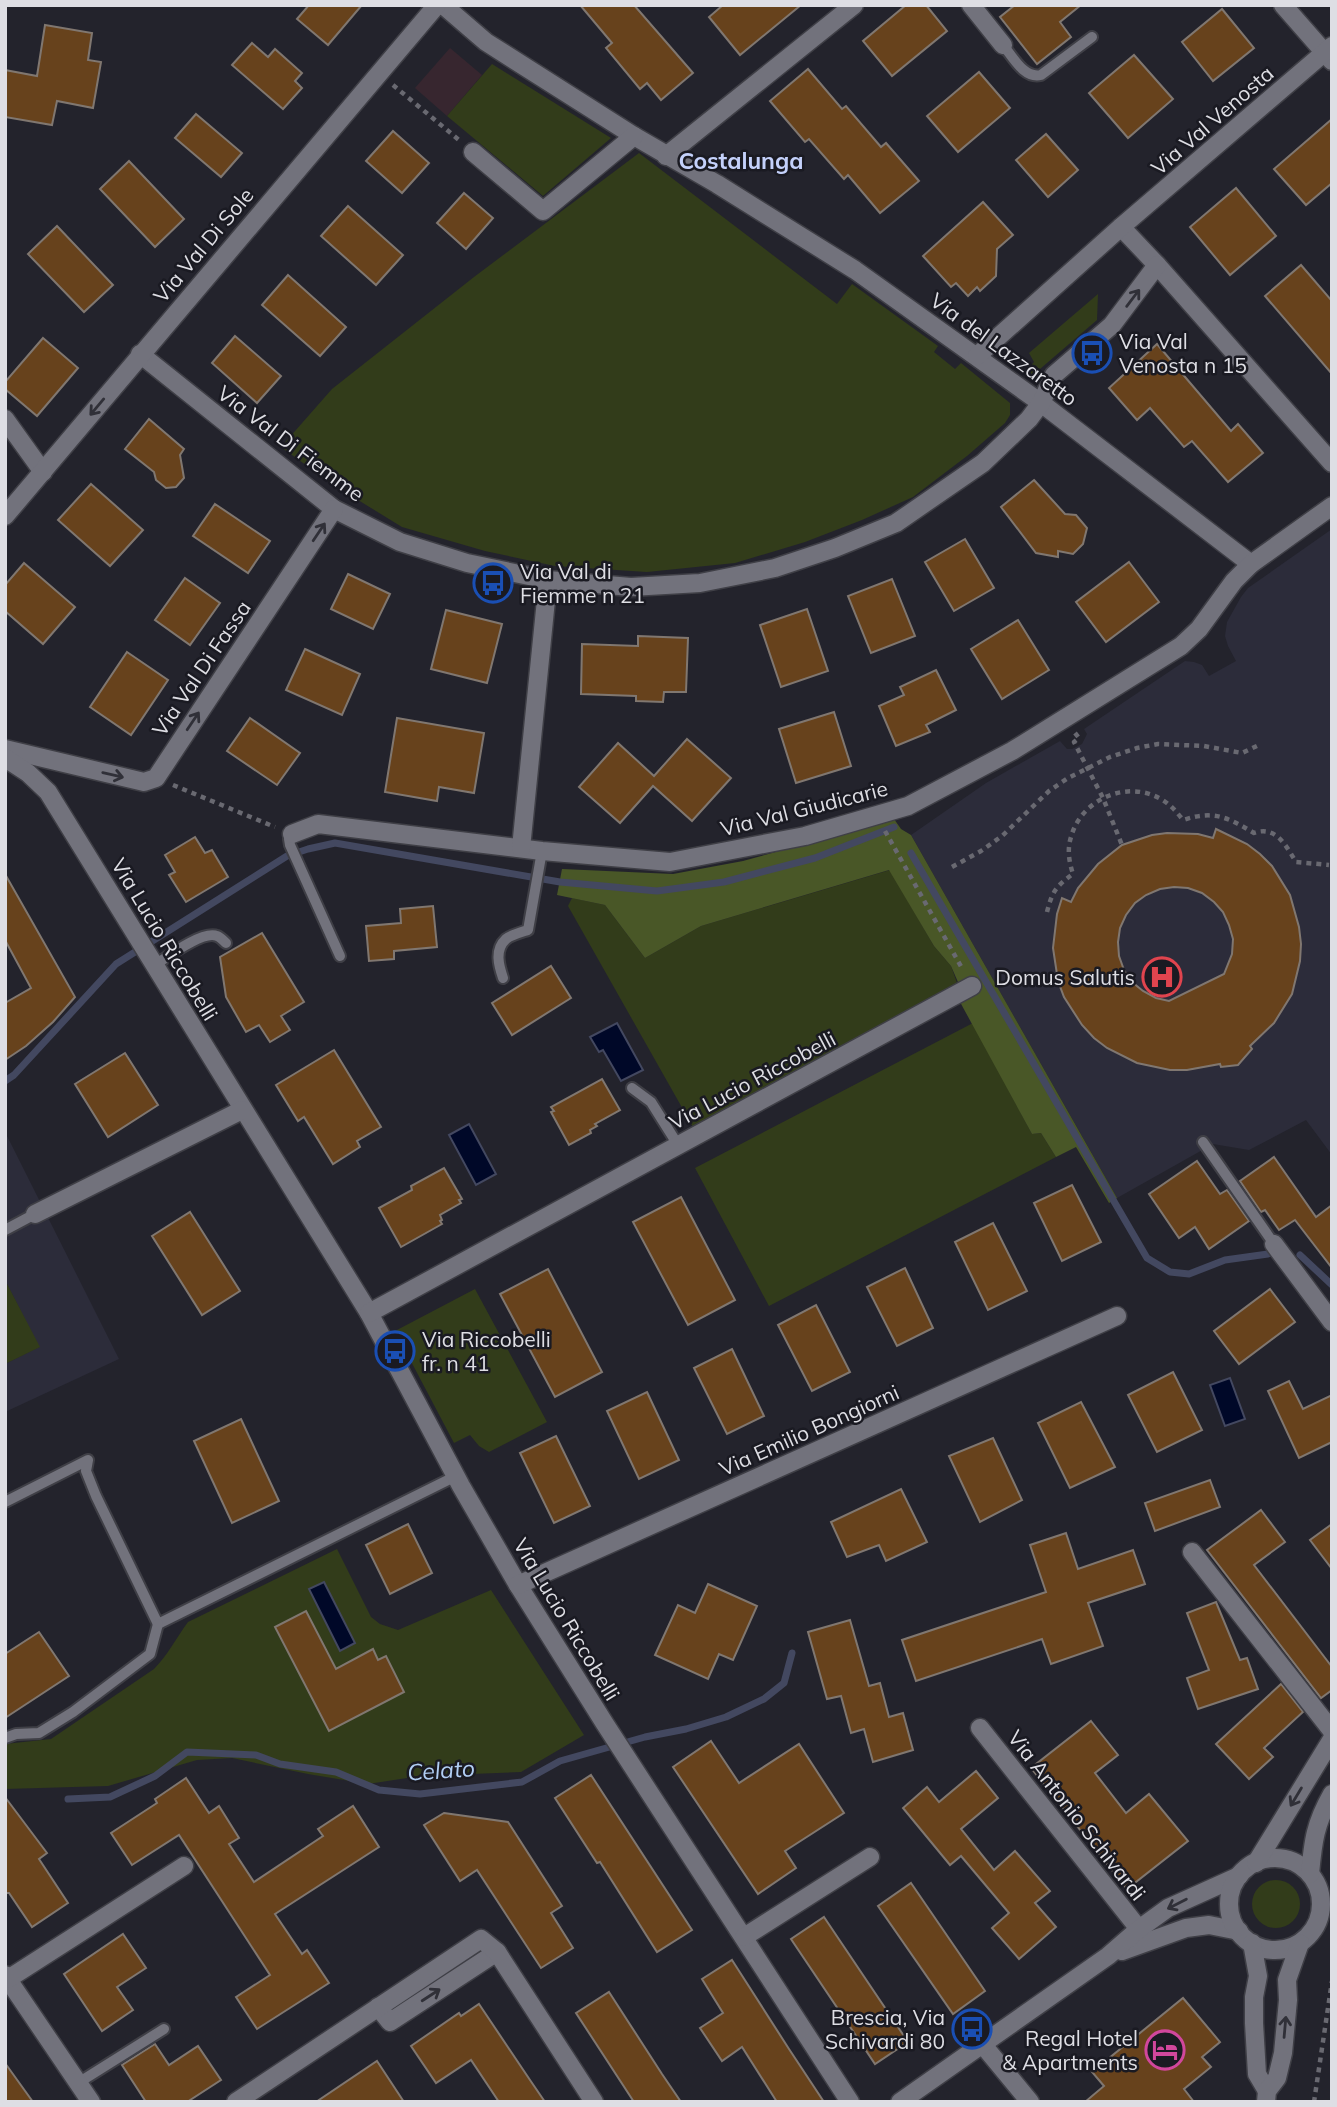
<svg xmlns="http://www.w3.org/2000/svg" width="1337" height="2107" viewBox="0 0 1337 2107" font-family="Mulish,sans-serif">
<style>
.industrial{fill:#37262f}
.built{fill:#2c2c3a}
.green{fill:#323c1a}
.forest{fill:#495727}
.water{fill:#000828;stroke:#434860;stroke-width:2}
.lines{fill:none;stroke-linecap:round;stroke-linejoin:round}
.stream{stroke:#434860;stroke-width:7}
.building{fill:#67421c;stroke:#807770;stroke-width:2;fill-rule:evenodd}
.lane-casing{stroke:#3f3f46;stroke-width:14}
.street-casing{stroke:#3f3f46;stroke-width:21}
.secondary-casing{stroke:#3f3f46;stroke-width:21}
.path{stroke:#696971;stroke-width:4.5;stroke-dasharray:5 5;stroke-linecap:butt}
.lane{stroke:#72727c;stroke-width:10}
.street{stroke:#72727c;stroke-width:18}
.secondary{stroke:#72727c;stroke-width:18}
.oneway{stroke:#303038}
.labels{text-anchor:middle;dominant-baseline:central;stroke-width:5;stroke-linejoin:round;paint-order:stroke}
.street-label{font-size:21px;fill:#dedee4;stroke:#1a1a22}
.poi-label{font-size:21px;fill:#dedee4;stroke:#1a1a22;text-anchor:start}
.neighbourhood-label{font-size:23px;font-weight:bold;fill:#c4d1fb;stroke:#1a1a22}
.water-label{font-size:23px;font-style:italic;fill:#b1cef4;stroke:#1a1a22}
</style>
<rect width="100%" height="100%" fill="#23232c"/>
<path class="industrial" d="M450,48L482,75L447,116L415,88Z"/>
<g class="built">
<path d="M1332,529V1155L1306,1120L1249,1150L1213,1144L1117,1198L911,835L986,783L1060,741L1067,749H1072L1082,744L1087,734L1084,729L1185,661L1194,662L1202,665L1209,676L1236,661L1228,646L1225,636L1227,622L1241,597L1248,588Z"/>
<path d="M5,1132L119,1359L5,1412V1364L39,1347L5,1280Z"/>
</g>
<g class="green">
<path d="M492,64L611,138L543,196L447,116Z"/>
<path d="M639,153L837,304L852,284L938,346L934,352L955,369L961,363L1010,403V415L1005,423L967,456L913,497L862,520L805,542L735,563L647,572L555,566L485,551L402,527L332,484L281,447L332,389L474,277Z"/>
<path d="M1098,294L1097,320L1033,375L1027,370L1034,362L1029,353Z"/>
<path d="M890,870L934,946L951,966L957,983L693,1127L568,906L572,898L605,905L645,958L701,926Z"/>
<path d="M973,1023L1032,1134L1041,1133L1056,1157L769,1306L695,1168Z"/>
<path d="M5,1280L40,1347L5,1364Z"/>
<path d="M475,1289L547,1422L489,1452L479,1446L470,1435L454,1443L395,1331Z"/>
<path d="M337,1549L371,1617L380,1624L398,1630L491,1590L584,1735L521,1772L420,1776L368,1784L308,1774L232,1758L197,1760L108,1786L5,1789V1744L51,1739L154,1669C168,1655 176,1638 188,1622Z"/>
<circle cx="1276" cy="1904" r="24"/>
</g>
<path class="forest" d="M894,819L901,829L911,835L1117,1198L1109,1203L1076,1147L1056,1157L1041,1133L1032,1134L960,1002L964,996L951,966L934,946L889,870L701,926L645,958L605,905L557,895L562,869L673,874L743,861Z"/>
<g class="water">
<path d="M617,1023L643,1070L621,1081L603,1050L599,1052L590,1037Z"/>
<path d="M469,1124L496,1174L476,1185L449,1135Z"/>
<path d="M1230,1378L1245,1419L1225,1426L1210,1385Z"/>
<path d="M324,1582L355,1643L340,1651L309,1589Z"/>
</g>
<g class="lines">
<g class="stream">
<path d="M911,853L1147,1258L1170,1272L1189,1274L1225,1260L1268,1254"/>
<path d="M5,1081L14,1075L116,964L287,856L308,849L335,843L560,882L657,891L724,882L815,858L894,827"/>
<path d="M1300,1255L1332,1285"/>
<path d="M68,1799L110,1797L155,1776L187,1752L256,1755L280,1764L336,1772L379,1790L420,1794L522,1782L560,1761L645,1737L686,1729L726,1717L764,1699L784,1683L792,1653"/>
</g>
</g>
<g class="building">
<path d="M309,5H362L328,45L297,19Z"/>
<path d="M580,5H634L693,73L661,100L647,83L640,89L606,48L612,43Z"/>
<path d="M723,5H801L740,55L709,17Z"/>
<path d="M906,5H926L947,31L892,76L863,41Z"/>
<path d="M1015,5H1081L1060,22L1071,37L1037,64L1000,17Z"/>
<path d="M1222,9L1254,48L1213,81L1182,42Z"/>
<path d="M45,25L92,33L88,60L101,62L93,108L57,101L52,125L5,117V70L37,76Z"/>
<path d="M252,43L268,57L275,49L302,73L295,81L302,88L283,109L232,65Z"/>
<path d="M1134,55L1173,99L1128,138L1089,93Z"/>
<path d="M808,69L842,109L846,106L881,147L886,143L919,181L880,213L848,175L844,179L809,139L805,142L770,101Z"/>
<path d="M979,72L1010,108L958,152L927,116Z"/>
<path d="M196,114L242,153L221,177L175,138Z"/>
<path d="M1332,119V183L1306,205L1274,169Z"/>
<path d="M393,131L429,163L402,193L366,161Z"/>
<path d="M1046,134L1078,170L1048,197L1016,160Z"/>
<path d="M129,161L184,219L155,247L100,189Z"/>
<path d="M1236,188L1276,236L1230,275L1190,227Z"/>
<path d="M464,193L493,218L466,249L437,223Z"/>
<path d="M983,202L1013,235L997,249L996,276L980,291L977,287L968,296L956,283L951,287L923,256Z"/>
<path d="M348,206L403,255L376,285L321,236Z"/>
<path d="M57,226L113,285L84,312L28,254Z"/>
<path d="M1301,265L1332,301V374L1265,296Z"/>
<path d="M288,275L346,327L320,356L262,305Z"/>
<path d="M235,336L281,376L257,403L212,363Z"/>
<path d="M43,338L78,368L37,416L5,389V382Z"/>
<path d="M1157,344L1231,431L1238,424L1263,453L1228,482L1192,441L1184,447L1150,408L1137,420L1109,388Z"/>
<path d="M149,419L184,449L180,455L184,478L176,487L166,488L156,480L154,472L125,449Z"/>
<path d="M1034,480L1065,514L1076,515L1087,528L1083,544L1073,554L1058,551V557L1036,553L1001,507Z"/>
<path d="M91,484L143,530L110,566L58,520Z"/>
<path d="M215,504L270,541L248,573L193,536Z"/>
<path d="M965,539L994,588L954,611L925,562Z"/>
<path d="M1129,562L1159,602L1106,642L1076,602Z"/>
<path d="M24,563L75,607L43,644L5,611V585Z"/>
<path d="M348,574L390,594L373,629L331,609Z"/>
<path d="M185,578L220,603L190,645L155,620Z"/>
<path d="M892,579L915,636L871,653L848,596Z"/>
<path d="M807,609L828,671L781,687L760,625Z"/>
<path d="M446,610L502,624L487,683L431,669Z"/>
<path d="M1018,620L1049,670L1002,699L971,649Z"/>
<path d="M638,636L688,638L686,692H664L663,702L636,701V696L581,694L582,644L638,646Z"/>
<path d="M305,649L360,674L342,715L286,690Z"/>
<path d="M127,652L168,680L131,735L90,707Z"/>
<path d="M936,670L956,710L926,725L930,732L896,746L879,706L904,695L900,687Z"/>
<path d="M834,712L851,766L796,783L779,729Z"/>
<path d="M250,718L300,753L277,785L227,751Z"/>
<path d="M397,718L484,733L474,793L439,787L437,801L385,792Z"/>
<path d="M687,739L731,778L692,821L653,786L620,823L579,787L618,743L654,776Z"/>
<path d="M1216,829L1247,844L1260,854L1272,866L1290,895L1299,927L1301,944L1300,961L1292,994L1274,1023L1250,1046L1252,1049L1238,1065L1221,1067L1220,1064L1187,1070H1170L1137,1063L1107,1048L1094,1038L1082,1025L1064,997L1058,981L1053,948L1057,914L1062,898L1071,902L1078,888L1098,864L1122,845L1152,835L1167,833L1198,834L1213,838ZM1174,887L1188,888L1202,893L1214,902L1223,912L1229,925L1233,939L1232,954L1224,974L1169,1001L1156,998L1143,991L1132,982L1124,970L1119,956L1118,942L1120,928L1126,915L1135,903L1146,895L1160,889Z"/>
<path d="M195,837L205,853L212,850L228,877L186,902L169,875L175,872L165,855Z"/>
<path d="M5,874L75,997L53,1022L26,1046L5,1060V1003L31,988L5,940Z"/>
<path d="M433,906L437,947L394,951V959L369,961L366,926L401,923L400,909Z"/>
<path d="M262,933L304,1002L281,1016L290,1030L270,1042L259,1025L246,1032L226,997L220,957Z"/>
<path d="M551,966L571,998L512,1035L492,1003Z"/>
<path d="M334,1050L381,1127L357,1141L360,1147L333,1164L304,1117L298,1121L276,1085Z"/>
<path d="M125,1053L158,1105L108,1137L75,1084Z"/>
<path d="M602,1079L620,1110L595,1124L597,1126L590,1130L591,1133L569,1145L551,1112L554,1111L551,1107Z"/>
<path d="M1274,1157L1316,1217L1332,1205V1268L1295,1220L1279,1230L1265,1210L1261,1212L1240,1181Z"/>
<path d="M1197,1161L1220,1194L1227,1190L1249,1221L1209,1249L1195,1227L1179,1238L1149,1194Z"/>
<path d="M444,1168L462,1199L459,1200L461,1203L440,1215L442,1220L440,1221L442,1224L401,1247L379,1208L412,1190L411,1186Z"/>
<path d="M1072,1185L1101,1242L1062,1261L1034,1203Z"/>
<path d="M681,1197L735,1300L688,1325L633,1222Z"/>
<path d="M190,1212L240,1291L202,1315L152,1236Z"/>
<path d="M993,1223L1027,1291L988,1310L955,1242Z"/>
<path d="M905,1268L933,1328L897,1346L867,1287Z"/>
<path d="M548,1269L602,1372L555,1397L500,1294Z"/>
<path d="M1270,1289L1295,1322L1239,1364L1214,1331Z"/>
<path d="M816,1305L850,1372L812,1391L778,1325Z"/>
<path d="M732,1349L764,1416L727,1434L694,1368Z"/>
<path d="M1173,1372L1202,1430L1157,1452L1128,1395Z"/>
<path d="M1289,1381L1303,1409L1332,1395V1442L1299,1458L1268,1391Z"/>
<path d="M647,1392L679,1460L639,1479L607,1411Z"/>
<path d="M1081,1402L1115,1467L1070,1488L1038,1423Z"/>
<path d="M241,1419L279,1501L232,1523L194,1441Z"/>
<path d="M556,1436L590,1506L554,1523L520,1453Z"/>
<path d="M993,1438L1022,1500L980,1522L949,1456Z"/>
<path d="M1210,1480L1220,1507L1155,1531L1145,1503Z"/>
<path d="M901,1489L927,1542L886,1561L879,1545L847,1557L831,1522Z"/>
<path d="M1261,1510L1285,1542L1254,1565L1332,1667V1690L1321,1698L1207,1550Z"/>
<path d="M408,1524L432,1573L390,1594L366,1545Z"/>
<path d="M1332,1524V1569L1310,1540Z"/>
<path d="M1066,1533L1078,1569L1133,1550L1145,1584L1088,1603L1103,1646L1051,1664L1042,1639L916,1681L902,1640L1046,1592L1030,1545Z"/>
<path d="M708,1584L757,1606L733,1660L719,1654L708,1679L655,1655L678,1605L695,1613Z"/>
<path d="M1216,1602L1240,1660L1247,1658L1258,1689L1198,1709L1187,1678L1209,1670L1187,1613Z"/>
<path d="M306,1611L336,1669L373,1649L378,1660L386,1656L404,1692L329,1731L275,1627Z"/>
<path d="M850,1620L869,1686L880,1683L889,1717L903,1713L913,1750L873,1762L864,1729L851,1733L841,1696L827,1699L808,1632Z"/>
<path d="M39,1632L69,1676L5,1718V1654Z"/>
<path d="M1281,1684L1303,1712L1264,1748L1273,1757L1249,1779L1216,1744Z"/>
<path d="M1091,1721L1118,1755L1095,1773L1126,1813L1149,1794L1188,1841L1127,1889L1031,1768Z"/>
<path d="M711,1741L739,1783L799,1744L844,1813L785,1851L796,1868L758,1894L673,1767Z"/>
<path d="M976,1771L998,1798L961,1829L994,1870L1015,1851L1050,1891L1035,1903L1056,1927L1019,1959L992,1928L1009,1913L961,1856L950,1865L903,1808L927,1787L939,1802Z"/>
<path d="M591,1775L692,1930L657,1952L600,1862L597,1863L555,1798Z"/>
<path d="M186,1778L209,1813L219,1806L239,1838L229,1844L254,1882L323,1836L318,1829L353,1806L379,1847L275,1914L302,1954L307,1950L329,1983L257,2029L236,1997L270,1975L179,1835L132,1865L111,1833L157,1803L155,1799Z"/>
<path d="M5,1797L47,1853L39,1859L68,1903L32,1927L9,1893H5Z"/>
<path d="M444,1813L508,1822L562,1906L551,1913L573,1948L541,1968L477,1870L460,1881L424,1825Z"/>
<path d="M911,1883L985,1991L953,2014L878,1906Z"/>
<path d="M824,1917L908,2042L875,2064L791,1939Z"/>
<path d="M123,1934L146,1968L117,1987L133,2010L102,2031L64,1974Z"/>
<path d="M732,1960L789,2049L824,2102H777L742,2047L722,2061L700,2028L723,2013L702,1979Z"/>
<path d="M609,1992L662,2074L681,2102H634L576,2013Z"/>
<path d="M1183,1998L1220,2042L1202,2057L1211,2067L1184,2089L1194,2102H1085L1104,2086L1092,2072Z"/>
<path d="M479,2004L530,2080L545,2102H499L471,2060L436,2083L411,2046L459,2013L461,2016Z"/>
<path d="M155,2044L169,2065L198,2046L221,2080L187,2102H146L122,2065Z"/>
<path d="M377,2061L404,2102H316Z"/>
<path d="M5,2063L33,2102H5Z"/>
</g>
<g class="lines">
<g class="lane-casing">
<g id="lane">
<path d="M1003,45C1013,57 1024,79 1041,75L1092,37"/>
<path d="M292,834L289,839L290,845L340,956"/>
<path d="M155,965C167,957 203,930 217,936C220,937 224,941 226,943"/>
<path d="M503,978C499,966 494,950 506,939C511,935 522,932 528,930L542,851"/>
<path d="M632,1088L651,1102L678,1145"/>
<path d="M1203,1142L1274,1244"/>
<path d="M5,1230L35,1214"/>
<path d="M5,1502L88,1460L86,1471L96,1496L158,1624L456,1476"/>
<path d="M5,1738L16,1734L39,1733L73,1712L150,1654L158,1624"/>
<path d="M78,2083L164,2029"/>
</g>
</g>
<g class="street-casing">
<g id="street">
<path d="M443,5L486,42L634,136L717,184L855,270L1041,403L1251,564"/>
<path d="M971,5L1003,45"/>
<path d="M1283,5L1332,61"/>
<path d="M473,152L543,211L634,136"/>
<path d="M666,156L854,5"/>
<path d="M1121,227L1157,265L1332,463"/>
<path d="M140,354L334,509L400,542L467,563L548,580L631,587L700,583L775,568L835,548L896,523L983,463L1029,419L1041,403L1054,375L1112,325L1157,265"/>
<path d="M977,356L1121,227L1332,46"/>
<path d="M5,419L43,472"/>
<path d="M5,516L437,5"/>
<path d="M5,749L144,782L156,778L334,509"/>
<path d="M5,758L28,773L48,792L369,1313L461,1486L518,1585L605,1724L850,2102"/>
<path d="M292,834L318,824L542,851L670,862L805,836L908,806L1012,751L1181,646L1199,629L1234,581L1251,564L1332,506"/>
<path d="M521,848L548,580"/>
<path d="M35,1214L242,1110"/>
<path d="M1274,1244L1332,1322"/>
<path d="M369,1313L972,986"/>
<path d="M1192,1552L1332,1731"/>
<path d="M518,1585L1117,1316"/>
<path d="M980,1728L1139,1929"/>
<path d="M744,1937L870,1857"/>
<path d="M1122,1951L1186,1928L1209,1925L1239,1931"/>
<path d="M5,1975L91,2102"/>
<path d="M8,1979L184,1866"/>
<path d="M378,2007L390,2022L497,1952"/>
<path d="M983,2045L1030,2102"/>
<path d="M236,2102L481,1939L497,1952L594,2102"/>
<path d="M900,2102L1108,1956L1139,1929L1168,1908L1239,1876"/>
</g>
</g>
<g class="secondary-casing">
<g id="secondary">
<circle cx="1275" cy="1904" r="46"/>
<path d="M1256,1863L1332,1739"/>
<path d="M1310,1874C1313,1841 1315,1824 1332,1794"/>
<path d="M1252,1943L1258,1976L1254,1997V2023L1257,2074L1267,2091"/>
<path d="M1266,2102L1267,2091L1277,2078L1283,2053L1288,2000L1287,1980L1300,1943"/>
</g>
</g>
<g class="path">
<path d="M393,85L459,140"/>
<path d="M1075,733L1079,738L1074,742L1103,798L1122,845"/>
<path d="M173,785L275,827"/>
<path d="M885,831L963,970"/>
<path d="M952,867L981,851L1002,836L1049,791L1068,778L1110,757L1137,748L1158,744L1204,746L1242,753L1261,744"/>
<path d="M1047,912C1052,892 1056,886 1073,874C1069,862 1067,849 1071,837C1081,800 1125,780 1159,798C1169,803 1176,811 1183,820C1214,810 1227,817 1254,833C1276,825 1286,846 1296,862L1329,865"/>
<path d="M1314,2102L1332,1981"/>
</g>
<use href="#lane" class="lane"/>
<use href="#street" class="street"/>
<use href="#secondary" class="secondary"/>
</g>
<defs><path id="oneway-shaft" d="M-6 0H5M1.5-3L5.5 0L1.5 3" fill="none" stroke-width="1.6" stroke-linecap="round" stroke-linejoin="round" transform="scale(1.75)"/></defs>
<g class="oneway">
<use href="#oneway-shaft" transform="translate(1133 298) rotate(-53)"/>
<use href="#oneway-shaft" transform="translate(97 407) rotate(130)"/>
<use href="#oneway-shaft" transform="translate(319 532) rotate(-56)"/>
<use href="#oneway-shaft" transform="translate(193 721) rotate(-56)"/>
<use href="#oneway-shaft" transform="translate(113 775) rotate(13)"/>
<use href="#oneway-shaft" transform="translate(1296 1797) rotate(121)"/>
<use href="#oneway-shaft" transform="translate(1177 1904) rotate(153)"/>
<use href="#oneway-shaft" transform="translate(431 1995) rotate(-33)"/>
<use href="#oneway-shaft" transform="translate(1285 2027) rotate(-85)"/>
</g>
<defs>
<g id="bus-ring" transform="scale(2.0125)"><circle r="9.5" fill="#1a1a22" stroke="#1a4fb4" stroke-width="1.5"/><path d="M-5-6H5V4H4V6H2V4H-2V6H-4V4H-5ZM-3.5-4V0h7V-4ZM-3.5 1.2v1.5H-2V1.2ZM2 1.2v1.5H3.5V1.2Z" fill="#1a4fb4"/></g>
<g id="hospital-ring" transform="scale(2.0125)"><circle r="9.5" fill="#1a1a22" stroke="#e0444e" stroke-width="1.5"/><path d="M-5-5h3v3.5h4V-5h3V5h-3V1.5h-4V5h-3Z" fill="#e0444e"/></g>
<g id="hotel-ring" transform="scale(2.0125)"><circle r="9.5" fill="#1a1a22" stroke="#d1479c" stroke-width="1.5"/><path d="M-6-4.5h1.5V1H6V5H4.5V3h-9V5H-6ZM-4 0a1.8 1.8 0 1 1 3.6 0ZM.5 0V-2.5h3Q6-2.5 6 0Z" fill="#d1479c"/></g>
</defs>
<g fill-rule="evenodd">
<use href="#bus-ring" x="1092" y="353"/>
<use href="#bus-ring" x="493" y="583"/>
<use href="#hospital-ring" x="1162" y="977"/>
<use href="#bus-ring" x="395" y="1351"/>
<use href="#bus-ring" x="972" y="2029"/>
<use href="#hotel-ring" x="1165" y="2050"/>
</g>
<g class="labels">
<g class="street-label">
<text transform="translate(1212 120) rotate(-41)">Via Val Venosta</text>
<text transform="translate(203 245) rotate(-50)">Via Val Di Sole</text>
<text transform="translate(1004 349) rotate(36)">Via del Lazzaretto</text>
<text transform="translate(291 443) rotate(37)">Via Val Di Fiemme</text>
<text transform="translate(201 668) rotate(-56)">Via Val Di Fassa</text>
<text transform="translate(804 808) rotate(-14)">Via Val Giudicarie</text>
<text transform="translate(165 939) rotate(59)">Via Lucio Riccobelli</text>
<text transform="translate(752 1080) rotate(-28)">Via Lucio Riccobelli</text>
<text transform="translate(809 1430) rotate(-24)">Via Emilio Bongiorni</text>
<text transform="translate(567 1619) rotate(59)">Via Lucio Riccobelli</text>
<text transform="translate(1077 1815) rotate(52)">Via Antonio Schivardi</text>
</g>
<g class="poi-label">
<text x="1119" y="341">Via Val<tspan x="1119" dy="24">Venosta n 15</tspan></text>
<text x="520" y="571">Via Val di<tspan x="520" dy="24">Fiemme n 21</tspan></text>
<text x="1135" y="977" text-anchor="end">Domus Salutis</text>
<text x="422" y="1339">Via Riccobelli<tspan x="422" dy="24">fr. n 41</tspan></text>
<text x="945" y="2017" text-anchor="end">Brescia, Via<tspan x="945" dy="24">Schivardi 80</tspan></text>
<text x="1138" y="2038" text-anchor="end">Regal Hotel<tspan x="1138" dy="24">&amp; Apartments</tspan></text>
</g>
<g class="neighbourhood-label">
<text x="741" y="160">Costalunga</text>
</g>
<g class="water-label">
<text transform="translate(441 1770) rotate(-4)">Celato</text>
</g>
</g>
<rect width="1337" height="2107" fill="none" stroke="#dedee4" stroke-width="14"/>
</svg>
